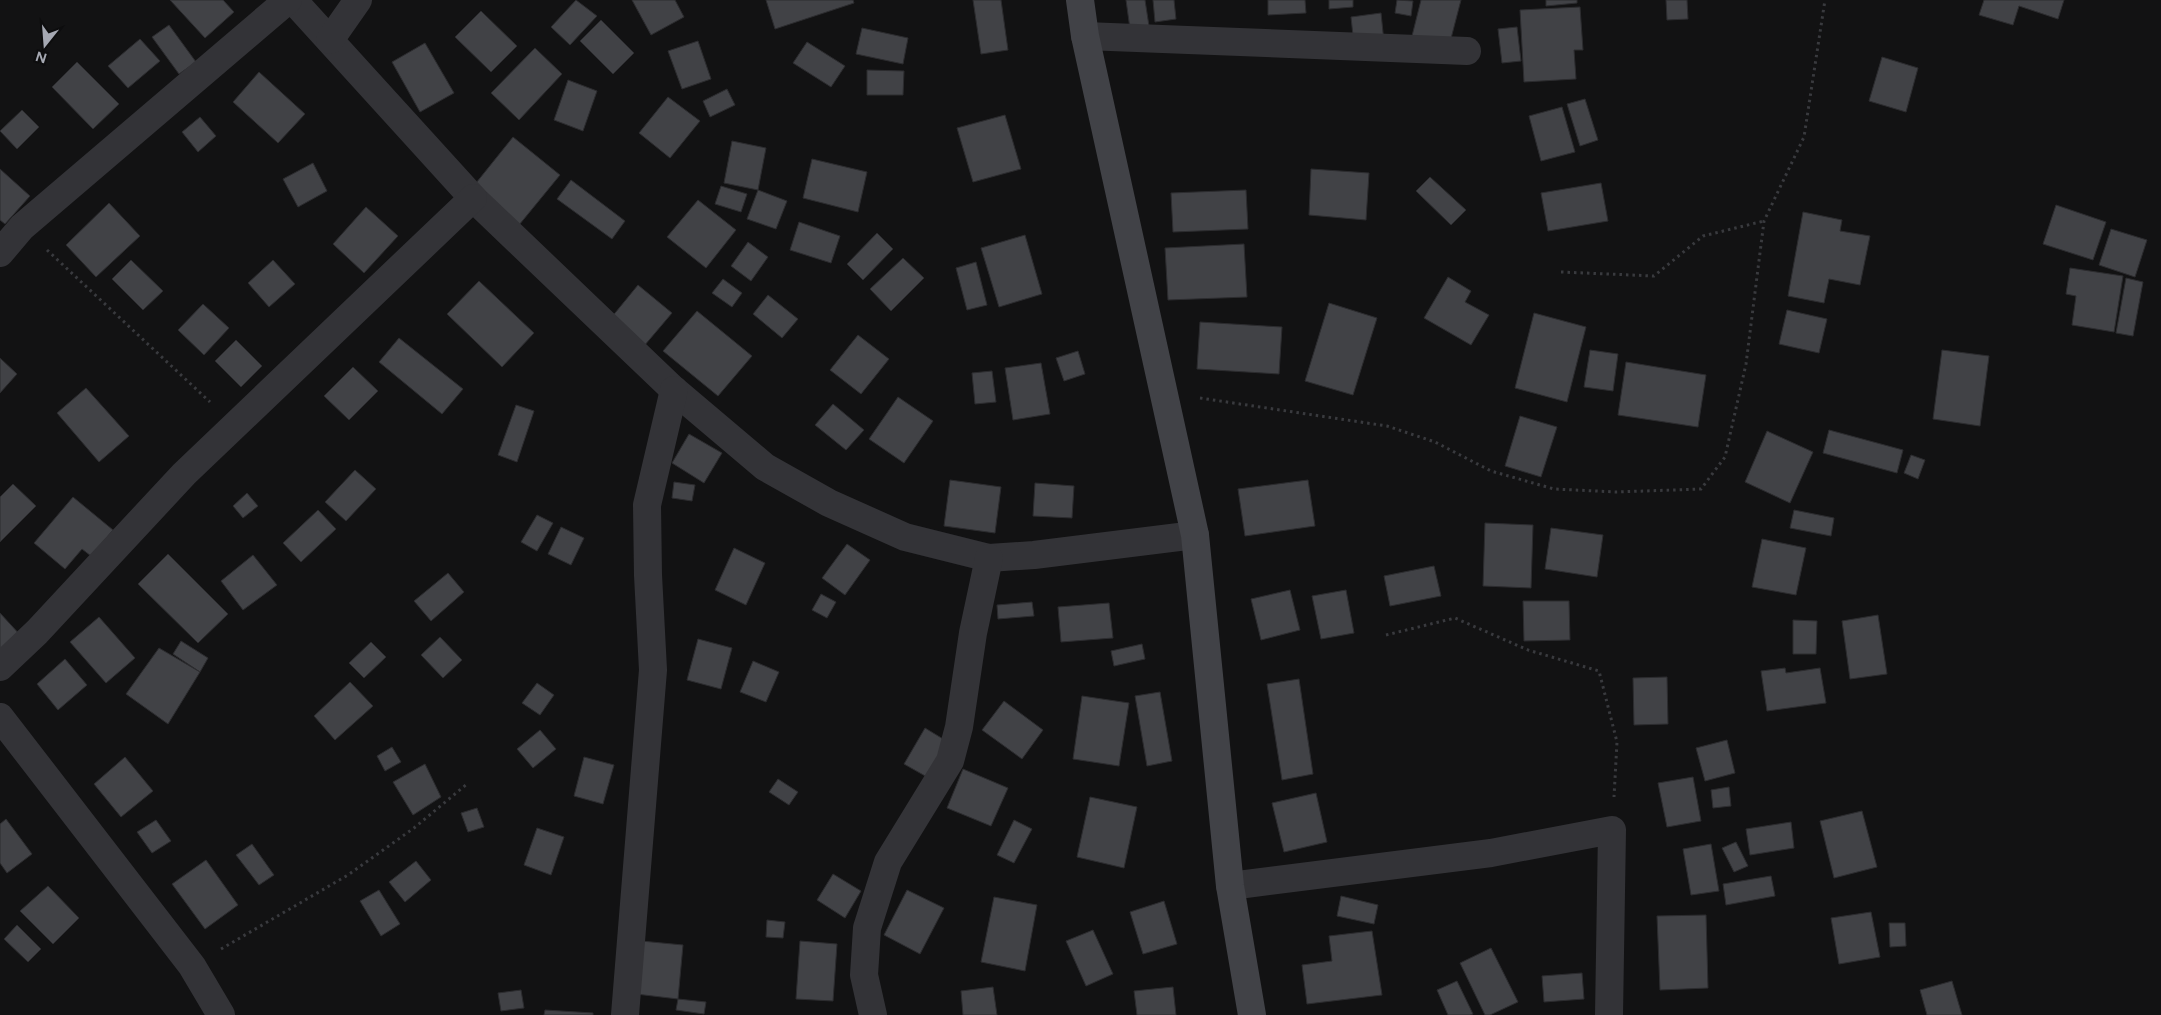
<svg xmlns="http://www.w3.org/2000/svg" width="2161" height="1015" viewBox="0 0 2161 1015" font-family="Figtree,sans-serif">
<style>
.building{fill:#414246;stroke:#2c2c2f}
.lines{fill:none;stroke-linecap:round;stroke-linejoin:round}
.path{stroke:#393a3e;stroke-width:3;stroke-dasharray:2.5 4;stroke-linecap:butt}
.street{stroke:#333337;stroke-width:28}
.secondary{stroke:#414247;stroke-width:28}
</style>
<rect width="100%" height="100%" fill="#121213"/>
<g class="building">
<path d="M170,0H223L234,12L205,38Z"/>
<path d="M576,0L597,16L570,45L551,27Z"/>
<path d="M632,0H675L684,17L651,35Z"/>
<path d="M766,0H853L854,3L775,29Z"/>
<path d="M973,0H1001L1008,50L981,54Z"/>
<path d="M1126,0H1145L1149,26L1130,29Z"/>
<path d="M1153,0H1174L1176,19L1155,22Z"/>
<path d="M1268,0H1305L1306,13L1268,15Z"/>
<path d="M1329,0H1353V7L1329,9Z"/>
<path d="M1397,0L1413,1L1411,16L1395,13Z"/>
<path d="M1421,0H1461L1448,50L1411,40Z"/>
<path d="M1546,0H1577V3L1546,6Z"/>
<path d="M1666,0H1687L1688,19L1667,20Z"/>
<path d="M1984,0H2064L2058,19L2019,6L2013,25L1979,15Z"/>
<path d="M1580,7L1583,50H1574L1576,79L1524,82L1520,10Z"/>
<path d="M481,11L517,46L491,72L455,37Z"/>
<path d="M1381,13L1384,42L1354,45L1351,17Z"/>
<path d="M601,20L634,53L613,74L580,41Z"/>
<path d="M169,25L196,62L179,74L152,37Z"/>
<path d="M1517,27L1521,61L1502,63L1498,29Z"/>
<path d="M862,28L908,38L903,64L856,54Z"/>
<path d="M140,39L160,61L128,88L108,66Z"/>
<path d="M698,41L711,79L682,89L668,51Z"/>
<path d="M807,42L845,66L831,87L793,63Z"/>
<path d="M425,43L454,93L420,112L392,62Z"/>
<path d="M535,48L562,74L519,120L491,93Z"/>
<path d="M1882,57L1918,68L1906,112L1869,101Z"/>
<path d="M77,62L119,104L93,129L52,87Z"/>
<path d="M867,70L904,71L903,95H867Z"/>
<path d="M259,72L305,114L278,143L233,102Z"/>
<path d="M568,80L597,91L583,131L554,120Z"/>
<path d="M727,89L735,105L710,117L703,101Z"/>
<path d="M668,97L700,121L670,158L639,133Z"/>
<path d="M1585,99L1598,140L1580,146L1567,104Z"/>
<path d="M1562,107L1575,152L1541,161L1529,116Z"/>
<path d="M22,110L39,127L17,149L0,131Z"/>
<path d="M1005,115L1021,169L973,182L957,128Z"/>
<path d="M200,117L216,136L198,152L182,132Z"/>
<path d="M513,137L560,175L519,225L472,188Z"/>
<path d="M732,141L766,148L758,190L724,183Z"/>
<path d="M812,159L867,172L858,212L803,198Z"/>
<path d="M313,163L327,191L298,207L283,179Z"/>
<path d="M0,169L30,196L5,224L0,220Z"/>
<path d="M1311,169L1369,173L1366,220L1309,215Z"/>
<path d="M1430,177L1466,210L1451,225L1416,191Z"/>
<path d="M571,180L625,221L612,239L557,199Z"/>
<path d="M1601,183L1608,221L1548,231L1541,193Z"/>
<path d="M721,186L747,194L741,212L715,204Z"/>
<path d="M758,190L787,201L776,229L747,219Z"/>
<path d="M1246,190L1248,229L1173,232L1171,193Z"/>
<path d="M698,200L736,230L706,268L667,237Z"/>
<path d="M109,203L140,236L96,277L66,245Z"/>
<path d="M2056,205L2106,222L2093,260L2043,244Z"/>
<path d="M366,207L398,236L364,273L333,244Z"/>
<path d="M1803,212L1842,220L1840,231L1870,236L1860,285L1829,279L1824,303L1788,296Z"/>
<path d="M799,222L840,236L831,263L790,250Z"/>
<path d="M2111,229L2147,240L2135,277L2099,265Z"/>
<path d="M877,233L893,249L863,280L847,264Z"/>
<path d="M1025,235L1042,294L999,307L981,248Z"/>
<path d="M748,242L768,257L751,281L731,266Z"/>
<path d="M1244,244L1247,297L1168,300L1165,248Z"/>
<path d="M903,258L924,278L891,311L870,289Z"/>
<path d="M131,260L163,291L143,310L112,279Z"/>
<path d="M273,260L295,284L269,307L248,283Z"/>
<path d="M976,262L987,305L967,310L956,268Z"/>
<path d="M2070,268L2123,276L2114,332L2072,325L2076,296L2066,294Z"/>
<path d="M1448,277L1471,291L1465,302L1489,315L1471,345L1424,318Z"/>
<path d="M2126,278L2143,282L2133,336L2116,333Z"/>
<path d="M723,279L742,293L732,307L712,293Z"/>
<path d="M479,281L534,333L502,367L447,314Z"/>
<path d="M638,285L672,313L644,346L611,318Z"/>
<path d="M768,295L798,319L782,338L753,314Z"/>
<path d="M1329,303L1377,318L1353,395L1305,381Z"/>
<path d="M203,304L229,328L204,355L178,330Z"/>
<path d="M1787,310L1827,319L1819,353L1779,344Z"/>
<path d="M697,311L752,356L718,396L663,351Z"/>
<path d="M1534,313L1586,327L1567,402L1515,388Z"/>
<path d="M1200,322L1282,327L1279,374L1197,369Z"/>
<path d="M858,335L889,359L861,394L830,370Z"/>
<path d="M399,338L463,389L442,414L379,362Z"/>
<path d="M236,340L262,366L241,387L215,361Z"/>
<path d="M1590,350L1618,354L1613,391L1584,387Z"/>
<path d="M1942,350L1989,356L1980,426L1933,419Z"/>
<path d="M1078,351L1085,374L1064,381L1056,358Z"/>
<path d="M0,358L17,374L0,393Z"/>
<path d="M1626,362L1706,375L1698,427L1618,415Z"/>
<path d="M1041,363L1050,414L1013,420L1005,368Z"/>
<path d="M353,367L378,391L349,420L324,396Z"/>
<path d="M992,371L996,402L975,404L972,373Z"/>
<path d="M86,388L129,436L99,462L57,413Z"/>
<path d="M898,397L933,421L904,463L869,439Z"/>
<path d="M833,404L864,430L846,450L815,425Z"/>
<path d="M516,405L534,411L517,462L498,455Z"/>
<path d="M1520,416L1557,427L1541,477L1505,466Z"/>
<path d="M1829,430L1903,450L1897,473L1823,453Z"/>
<path d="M1767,431L1813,452L1790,503L1745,482Z"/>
<path d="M689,434L722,453L704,483L672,463Z"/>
<path d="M1911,455L1925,460L1918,479L1904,473Z"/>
<path d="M355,470L376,489L346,521L325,502Z"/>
<path d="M950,480L1001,487L995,533L944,526Z"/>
<path d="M1308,480L1315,526L1245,536L1238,489Z"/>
<path d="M674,482L695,485L692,501L672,498Z"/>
<path d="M1035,483L1074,486L1072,518L1033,516Z"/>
<path d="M13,484L36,506L0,542V497Z"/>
<path d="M247,493L258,506L243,518L233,506Z"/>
<path d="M73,497L113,530L91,556L82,549L65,569L34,543Z"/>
<path d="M318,510L336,529L301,562L283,543Z"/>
<path d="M1794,510L1834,518L1831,536L1790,528Z"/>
<path d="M537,515L553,523L537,551L521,542Z"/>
<path d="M1485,523L1533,525L1531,588L1483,586Z"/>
<path d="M561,527L584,538L571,565L548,554Z"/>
<path d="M1551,528L1603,535L1597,577L1545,569Z"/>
<path d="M1762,539L1806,548L1796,595L1752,587Z"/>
<path d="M847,544L870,560L845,595L822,578Z"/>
<path d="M734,548L765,563L746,605L715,590Z"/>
<path d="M168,554L228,614L198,643L138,584Z"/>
<path d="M253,555L277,585L243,610L221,581Z"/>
<path d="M1434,566L1441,596L1390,606L1384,576Z"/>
<path d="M448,573L464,592L431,621L414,601Z"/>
<path d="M1290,590L1300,630L1261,640L1251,599Z"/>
<path d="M1346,590L1354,633L1321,639L1312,596Z"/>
<path d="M821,594L836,602L827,618L812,610Z"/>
<path d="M1523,601H1569L1570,640L1524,641Z"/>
<path d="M1032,602L1034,616L998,619L997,605Z"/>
<path d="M1109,603L1113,638L1061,642L1058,607Z"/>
<path d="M0,613L22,637L0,658Z"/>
<path d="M1878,615L1887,674L1850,679L1842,621Z"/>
<path d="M99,617L135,658L106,683L70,642Z"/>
<path d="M1793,620L1817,621L1816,654H1793Z"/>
<path d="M440,637L462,660L443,678L421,655Z"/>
<path d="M698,639L732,648L721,689L687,680Z"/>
<path d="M181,641L208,658L200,672L173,654Z"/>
<path d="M371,642L386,657L364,678L349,663Z"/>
<path d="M1142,644L1145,659L1114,666L1111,651Z"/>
<path d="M159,648L200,672L168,724L126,694Z"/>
<path d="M65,659L87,685L58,710L37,684Z"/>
<path d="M753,661L779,672L766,702L740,692Z"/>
<path d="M1785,668L1786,673L1820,668L1826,703L1767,711L1761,671Z"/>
<path d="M1667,677L1668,724L1634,725L1633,678Z"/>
<path d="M1299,679L1313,774L1282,780L1267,684Z"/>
<path d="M350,682L373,706L335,740L314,716Z"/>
<path d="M537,683L554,695L540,715L522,703Z"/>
<path d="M1160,692L1172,761L1147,766L1135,696Z"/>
<path d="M1082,696L1129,703L1119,766L1073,759Z"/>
<path d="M1004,701L1043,730L1022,759L982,730Z"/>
<path d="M925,728L948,742L927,777L904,764Z"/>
<path d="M540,730L556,749L533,768L517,749Z"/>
<path d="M1727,740L1735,773L1705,781L1696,748Z"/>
<path d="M392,747L401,762L385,771L377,756Z"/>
<path d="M125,757L153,791L121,817L94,784Z"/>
<path d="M584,757L614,765L603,804L574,796Z"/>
<path d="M425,764L441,797L413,815L393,782Z"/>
<path d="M963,769L1008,788L991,826L947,808Z"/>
<path d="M1693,777L1701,821L1667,827L1658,783Z"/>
<path d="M778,779L798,792L789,805L769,792Z"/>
<path d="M1729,787L1731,806L1713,808L1711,790Z"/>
<path d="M1316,793L1327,842L1284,852L1272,803Z"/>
<path d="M1090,797L1137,807L1124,868L1077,857Z"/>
<path d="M477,808L484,827L468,832L461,813Z"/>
<path d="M1862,811L1877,867L1834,878L1820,821Z"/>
<path d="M6,819L32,854L7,873L0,863V824Z"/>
<path d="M156,820L171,841L152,853L137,832Z"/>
<path d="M1014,820L1032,829L1014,863L997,855Z"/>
<path d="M1791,822L1794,848L1750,855L1746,829Z"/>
<path d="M537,828L564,837L551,875L524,865Z"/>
<path d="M1736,842L1748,866L1734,872L1722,848Z"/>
<path d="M252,844L274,875L259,885L236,855Z"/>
<path d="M1711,844L1719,891L1691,895L1683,849Z"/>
<path d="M206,860L238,905L205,929L172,884Z"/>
<path d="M416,861L431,880L405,902L389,882Z"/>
<path d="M833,874L861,891L845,918L817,900Z"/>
<path d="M1771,876L1775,896L1726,905L1723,884Z"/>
<path d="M48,886L79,918L53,944L20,911Z"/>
<path d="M379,890L400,924L381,936L360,901Z"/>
<path d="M907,890L944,908L920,954L884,935Z"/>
<path d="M1341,896L1378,905L1374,924L1337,916Z"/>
<path d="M994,897L1037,905L1025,971L981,962Z"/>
<path d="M1164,901L1177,944L1143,954L1130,912Z"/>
<path d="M1871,912L1880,957L1839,964L1831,918Z"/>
<path d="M1706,915L1708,988L1660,990L1657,916Z"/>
<path d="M767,920L785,922L783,938L766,937Z"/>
<path d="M1889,923H1905L1906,946L1890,947Z"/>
<path d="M17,925L41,949L28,962L4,939Z"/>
<path d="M1093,930L1113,974L1086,986L1066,941Z"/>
<path d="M1372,931L1382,995L1307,1004L1302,965L1332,961L1329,936Z"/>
<path d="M641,941L683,945L678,999L636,994Z"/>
<path d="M800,941L837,944L833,1001L796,999Z"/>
<path d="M1491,948L1518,1002L1490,1015H1485L1460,963Z"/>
<path d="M1582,973L1584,999L1544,1002L1542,976Z"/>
<path d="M1457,981L1473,1014L1470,1015H1448L1437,990Z"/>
<path d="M1952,981L1962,1015H1927L1920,990Z"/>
<path d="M993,987L997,1015H963L961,991Z"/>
<path d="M1173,987L1176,1015H1137L1134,991Z"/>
<path d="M521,990L524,1008L501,1011L498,993Z"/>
<path d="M678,999L706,1002L704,1014L676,1010Z"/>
<path d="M545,1010L593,1013V1015H544Z"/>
</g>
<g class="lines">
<g class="path">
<path d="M47,250L210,402"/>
<path d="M1561,272L1654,276L1703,236L1764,221"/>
<path d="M1200,398L1387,426L1435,442L1491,471L1554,489L1616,492L1701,489L1725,457L1746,364L1764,221L1804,137L1825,0"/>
<path d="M1386,635L1455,618L1528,650L1599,671L1617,742L1614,797"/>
<path d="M221,949L348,875L414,828L467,784"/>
</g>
<g class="street">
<path d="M293,0L473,198L674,390L765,467L829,503L905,537L989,558L1034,555L1195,535"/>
<path d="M1085,36L1467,51"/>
<path d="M330,40L358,0"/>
<path d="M0,253L22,227L288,0"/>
<path d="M0,667L37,632L184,474L473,198"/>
<path d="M0,717L192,966L221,1015"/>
<path d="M1230,886L1491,853L1612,830L1609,1015"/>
<path d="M625,1015L653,670L648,575L647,505L674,390"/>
<path d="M873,1015L864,975L867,928L888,862L950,761L959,727L973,633L989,558"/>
</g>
<path class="secondary" d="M1080,0L1085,36L1195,535L1230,886L1252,1015"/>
</g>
<g transform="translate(45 45) rotate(197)" stroke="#0d0d0e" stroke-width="4" paint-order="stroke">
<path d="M0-4L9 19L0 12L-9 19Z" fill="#a5a8b2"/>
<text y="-8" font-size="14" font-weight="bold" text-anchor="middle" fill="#a5a8b2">N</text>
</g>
</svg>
